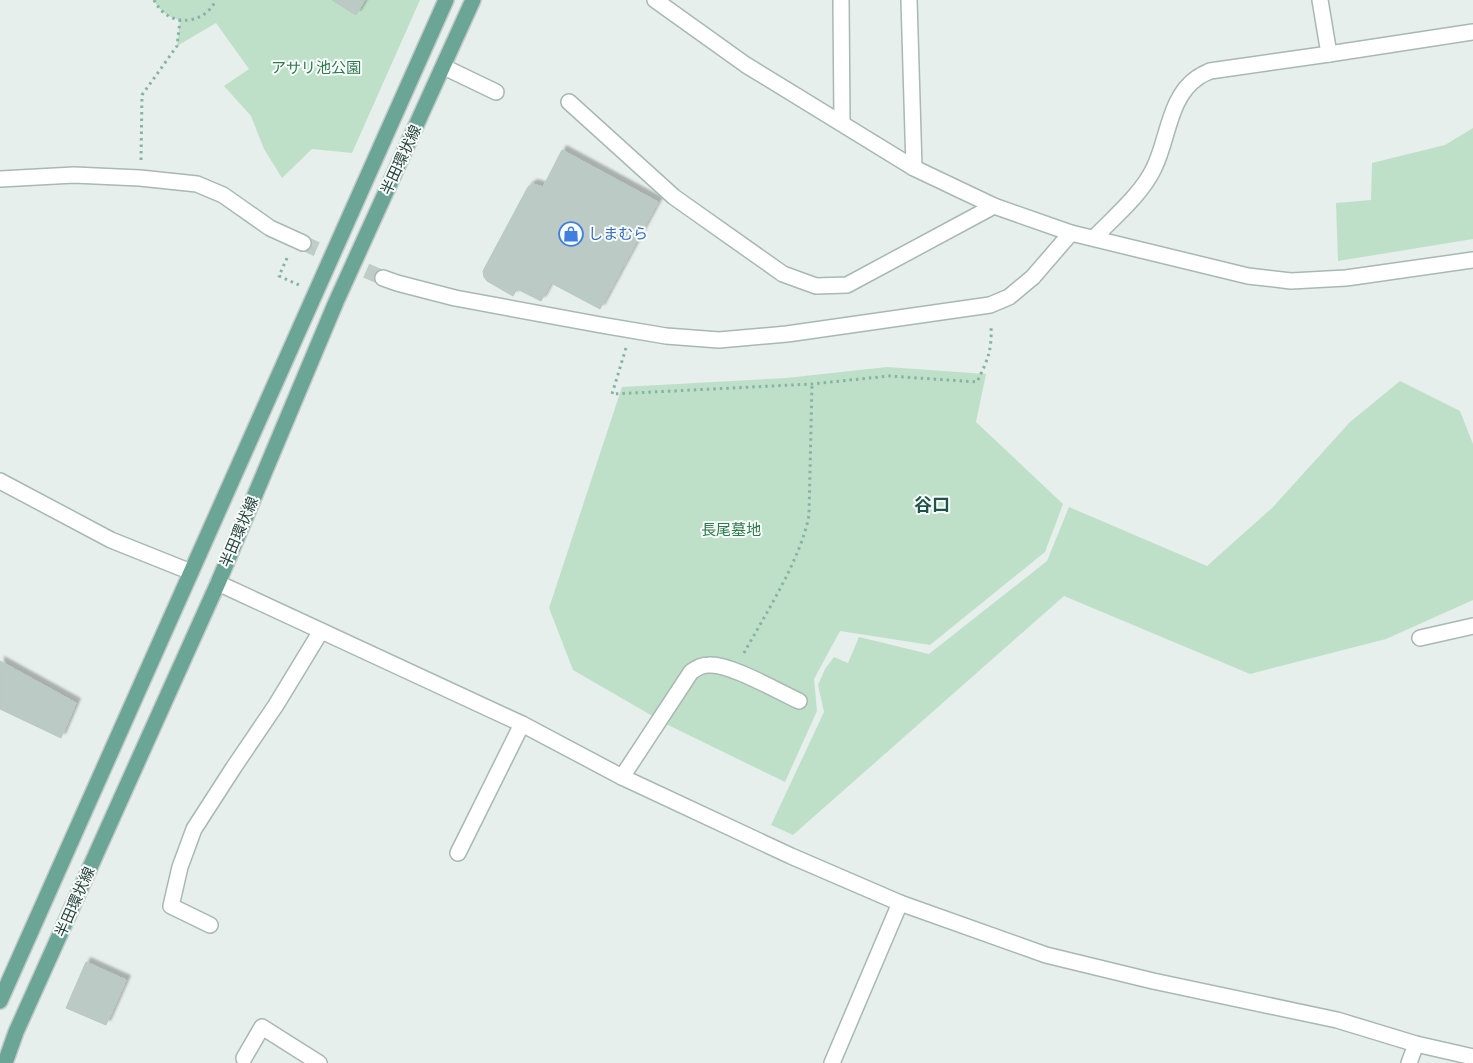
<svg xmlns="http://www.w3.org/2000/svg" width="1473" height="1063" viewBox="0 0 1473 1063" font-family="Karla,'Noto Sans JP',sans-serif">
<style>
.green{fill:#bfe0c8}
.building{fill:#bbcac4;stroke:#b8c9c2;filter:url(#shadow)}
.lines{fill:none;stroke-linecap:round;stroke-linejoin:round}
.minor-tunnel{stroke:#bfccc8;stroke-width:15;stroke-dasharray:15 8;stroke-linecap:butt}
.minor-casing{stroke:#a8b8b2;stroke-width:18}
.major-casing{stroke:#c2cac8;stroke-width:18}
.path{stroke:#86b3a5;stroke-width:3;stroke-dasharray:2.5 4;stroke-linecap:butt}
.minor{stroke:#fff;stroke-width:15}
.major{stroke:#6aa596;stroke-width:15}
.labels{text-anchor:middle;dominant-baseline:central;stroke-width:4;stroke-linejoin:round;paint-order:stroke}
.park-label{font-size:15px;fill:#2d7a4b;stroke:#f7fbf9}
.street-label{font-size:15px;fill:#24423a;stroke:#f7fbf9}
.shop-label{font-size:15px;fill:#366cbe;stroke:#f7fbf9;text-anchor:start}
.quarter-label{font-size:18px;font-weight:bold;fill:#1f5548;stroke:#f7fbf9}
</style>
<defs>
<filter id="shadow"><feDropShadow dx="4.5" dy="-4.5" stdDeviation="1" flood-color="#0004"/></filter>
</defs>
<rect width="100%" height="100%" fill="#e6efeb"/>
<g class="green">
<path d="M154,0H420L352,153L312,149L282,178L264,149L251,116L224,86L249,69L216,23L177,46L180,20C168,17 159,11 154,0Z"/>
<path d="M1473,128V239L1338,261L1336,203L1371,200L1372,163L1445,145Z"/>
<path d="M887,367L986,374L976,422L1063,504L1045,552L930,645L840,631L814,679L817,711L785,782L668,725L573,670L549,608L622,387L786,378Z"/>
<path d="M1400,381L1460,411L1473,444V600L1386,639L1250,674L1064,596L793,835L771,825L824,712L818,685L825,669L834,657L848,663L859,637L929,654L1047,561L1069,507L1207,566L1273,507L1350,422Z"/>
</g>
<g class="building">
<path d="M332,0H365L356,15Z"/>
<path d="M562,150L658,202L600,309L551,283L541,301L517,289L513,296L487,281L484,277L483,271L528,187L533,184L543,187Z"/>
<path d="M0,661L76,703L61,738L0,709Z"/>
<path d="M86,962L126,980L106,1025L66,1008Z"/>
</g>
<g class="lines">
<path class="minor-tunnel" d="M303,243L383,278"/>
<g class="minor-casing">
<g id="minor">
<path d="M655,0L746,65L914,168L994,206L1071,233L1248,276L1291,281L1346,278L1473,260"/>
<path d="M841,0L842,123"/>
<path d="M909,0L914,168"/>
<path d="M1329,54L1473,32"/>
<path d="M444,67L496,92"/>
<path d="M569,102L674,197L783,274L816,286L847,285L994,206"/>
<path d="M0,179L74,175L140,178L197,184L223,195L270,228L303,243"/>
<path d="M1094,238C1113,218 1142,194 1154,168C1168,140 1169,97 1197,78C1201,75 1206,73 1210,71L1329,54L1320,0"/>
<path d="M383,278L397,283L455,298L601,325L666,336L719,340L787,334L990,305L1009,297L1033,277L1071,233"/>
<path d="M0,481L111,540L191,572"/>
<path d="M218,583L522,724L622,777L791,856L900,903L1046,955L1153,981L1337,1020L1416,1044L1473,1057"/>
<path d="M1420,638L1473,626"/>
<path d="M622,777L691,672C697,668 701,665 709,665C729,663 779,692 799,701"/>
<path d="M458,853L522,724"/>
<path d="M210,925L171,906L180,867L194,829L234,767L276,705L321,631"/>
<path d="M244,1058L262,1027L319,1063"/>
<path d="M832,1063L900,903"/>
<path d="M1409,1063L1416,1044"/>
</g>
</g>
<g class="major-casing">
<g id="major">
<path d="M0,1001L446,0"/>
<path d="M5,1063L16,1032L218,583L336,302L473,0"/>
</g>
</g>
<g class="path">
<path d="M154,0C167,27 203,27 216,0"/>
<path d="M141,160L142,95L177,46L180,20"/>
<path d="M287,258L279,276L299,285"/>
<path d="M626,348L612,394L812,384L889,376L977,382C988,359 992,351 991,325"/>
<path d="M744,653C766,613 801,559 809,515L812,384"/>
</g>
<use href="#minor" class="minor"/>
<use href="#major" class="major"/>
</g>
<defs>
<g id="shop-ring" transform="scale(1.25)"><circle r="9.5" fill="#f7fbf9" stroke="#3f7fe0" stroke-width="1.5"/><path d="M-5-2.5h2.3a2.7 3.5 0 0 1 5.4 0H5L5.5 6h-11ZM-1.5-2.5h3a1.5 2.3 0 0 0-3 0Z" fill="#3f7fe0"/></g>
</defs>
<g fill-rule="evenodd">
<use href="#shop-ring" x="571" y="234"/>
</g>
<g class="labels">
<g class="park-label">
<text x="316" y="68">アサリ池公園</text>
<text x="731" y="530">長尾墓地</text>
</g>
<g class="street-label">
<text transform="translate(401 160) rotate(-65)">半田環状線</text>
<text transform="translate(239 532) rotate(-67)">半田環状線</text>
<text transform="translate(75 902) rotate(-66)">半田環状線</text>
</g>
<g class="shop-label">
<text x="588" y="234">しまむら</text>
</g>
<g class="quarter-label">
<text x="932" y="505">谷口</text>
</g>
</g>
</svg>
